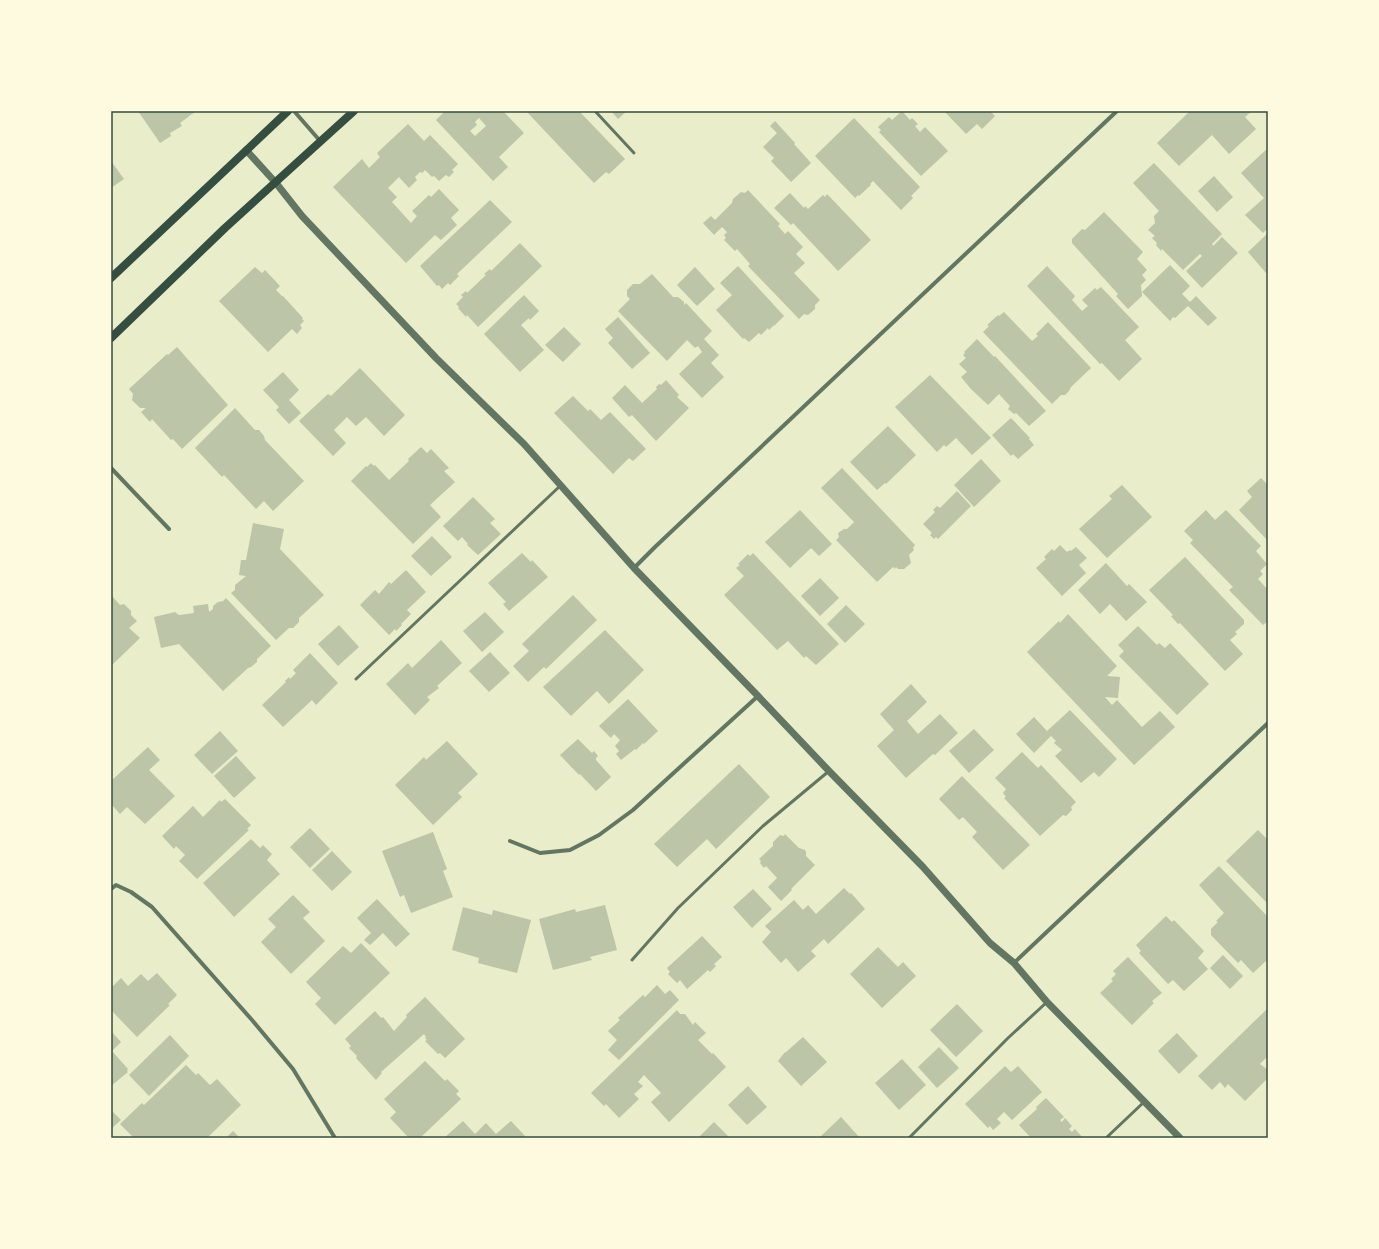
<svg xmlns="http://www.w3.org/2000/svg" width="1379" height="1249" viewBox="0 0 1379 1249" font-family="Helvetica,sans-serif">
<style>
.building{fill:#bcc5a7;fill-rule:evenodd}
.lines{fill:none;stroke-linecap:round;stroke-linejoin:round}
.service{stroke:#617663;stroke-width:3}
.minor{stroke:#617663;stroke-width:4}
.tertiary{stroke:#617663;stroke-width:7}
.secondary{stroke:#344e41;stroke-width:8}
.neatline{fill:none;stroke:#344e41;stroke-width:1.5}
</style>
<rect width="100%" height="100%" fill="#e9edc9"/>
<g class="building">
<path d="M138,111H196L180,123L182,126L170,133L171,136L160,143Z"/>
<path d="M445,111H503L524,133L499,157L508,167L493,181L436,120ZM479,118L486,126L475,136L470,131L477,125L475,122Z"/>
<path d="M526,111H579L625,159L609,174L606,172L594,183Z"/>
<path d="M611,111H627L618,119Z"/>
<path d="M902,111L910,120L912,118L918,124L915,126L920,132L925,127L948,151L921,176L879,132L881,130L878,127L889,117L892,120Z"/>
<path d="M944,111H990L995,116L982,129L977,124L966,134Z"/>
<path d="M1190,111H1252L1245,117L1256,129L1229,154L1212,135L1179,166L1157,143Z"/>
<path d="M854,118L920,187L911,196L913,198L901,210L873,181L870,184L871,185L859,196L858,195L855,198L815,156Z"/>
<path d="M775,121L795,143L794,144L811,163L791,182L771,161L774,158L763,147L777,133L770,126Z"/>
<path d="M408,124L424,141L430,135L458,164L452,170L454,172L449,177L446,175L439,181L434,176L432,177L425,170L422,173L420,172L415,177L417,180L409,188L399,177L388,188L397,197L392,202L411,223L417,216L412,211L429,195L431,197L439,189L459,210L451,218L457,225L441,240L435,235L406,263L333,187L362,159L369,168L380,157L377,153Z"/>
<path d="M1268,148V228L1263,233L1245,215L1264,198L1241,173Z"/>
<path d="M111,161L124,179L111,188Z"/>
<path d="M1154,163L1222,234L1212,244L1213,246L1222,237L1238,253L1202,288L1186,271L1202,256L1200,254L1183,270L1162,249L1161,251L1156,245L1157,243L1152,238L1155,236L1148,230L1155,223L1154,216L1159,211L1133,183Z"/>
<path d="M1214,176L1233,197L1217,212L1198,191Z"/>
<path d="M748,190L780,224L778,226L785,234L788,231L803,247L796,254L805,263L794,273L820,300L815,305V309L808,315L804,314L799,319L748,266L750,264L737,249L735,251L724,240L726,238L724,235L727,232L722,227L714,235L703,223L711,216L715,220L732,203L733,199L741,192L745,193Z"/>
<path d="M790,193L804,208L805,206L808,209L823,195L825,197L827,194L871,240L838,271L793,223L791,225L774,208Z"/>
<path d="M490,200L512,222L457,274L459,276L450,285L448,283L442,289L439,285L437,286L420,266Z"/>
<path d="M1104,212L1143,252L1137,259L1147,270L1142,275L1146,280L1141,285L1142,296L1128,309L1116,296L1118,294L1072,243V239L1082,229L1085,230Z"/>
<path d="M1267,234L1268,271L1266,273L1248,252Z"/>
<path d="M520,243L542,266L478,327L467,315L466,317L458,308L459,307L456,304L463,297L461,295L466,291L467,293L486,275L484,274L490,269L491,271Z"/>
<path d="M1170,265L1190,286L1182,294L1190,302L1196,296L1217,318L1208,326L1188,306L1175,318L1173,317L1170,321L1142,292Z"/>
<path d="M738,266L784,316L774,326V325L769,330L768,328L761,335L759,333L749,342L744,338L743,339L716,310L732,295L720,283Z"/>
<path d="M1047,266L1075,296L1072,300L1082,311L1088,306L1082,300L1095,288L1097,290L1101,287L1139,327L1125,340L1142,359L1119,381L1102,363L1100,364L1027,286Z"/>
<path d="M255,267L262,273L265,270L280,286L276,290L282,296H283L303,318L302,319L304,321L300,325L302,328L297,334L292,329L268,352L219,301Z"/>
<path d="M695,267L715,289L697,306L677,285Z"/>
<path d="M652,274L673,297H678L684,302V305L686,303L712,331L704,339L719,355L711,363L724,377L702,398L679,374L702,352L698,346L695,348L687,340L667,361L618,311L630,299L627,296V290L633,284H640Z"/>
<path d="M524,295L539,311L530,320L529,318L521,325L544,350L520,372L484,334Z"/>
<path d="M1004,312L1032,341L1038,336L1036,334L1048,322L1091,368L1071,387L1069,391L1065,395H1061L1052,404L983,332L989,326L987,325L998,315L999,316Z"/>
<path d="M618,317L650,353L632,369L608,343L613,338L605,329Z"/>
<path d="M564,327L581,344L563,362L545,345Z"/>
<path d="M977,339L994,357L995,356L1046,411L1029,426L1016,413L1014,414L1008,409L1010,406L999,394L988,405L971,389L961,377L967,372L959,364L966,358L963,355L965,353L964,352Z"/>
<path d="M177,347L228,405L182,449L173,439L171,440L152,419L150,422L141,412L146,408H140L132,400L133,394L129,389L167,354L168,355Z"/>
<path d="M360,368L405,415L384,436L366,417L356,426L347,417L334,430L346,443L333,456L299,421L328,394L331,396Z"/>
<path d="M283,372L299,390L289,400L301,413L289,424L276,410L279,407L263,390Z"/>
<path d="M930,375L991,438L972,455L956,438L946,447L944,445L937,452L895,407Z"/>
<path d="M666,380L679,395L677,397L689,408L656,441L632,415L629,417L612,398L625,385L642,403L657,389L656,387L659,384L661,385Z"/>
<path d="M573,396L588,411L590,409L601,420L610,412L646,449L633,461L629,458L613,474L554,413Z"/>
<path d="M235,408L255,430H259L264,436L265,440L304,481L273,511L264,501L256,509L224,475L222,477L195,448Z"/>
<path d="M1011,418L1030,438L1029,439L1034,445L1018,459L1013,454L1011,456L992,435Z"/>
<path d="M888,426L916,455L886,484L885,483L877,490L850,462Z"/>
<path d="M421,447L427,453L431,449L449,468L444,471L455,482L430,505L441,517L413,544L351,481L366,466L367,467L371,463L374,466L375,465L389,480L409,461L408,459Z"/>
<path d="M981,459L1001,481L974,507L954,485Z"/>
<path d="M842,468L915,545L913,548L914,550L909,555L911,563L904,569H898L896,567L895,569L893,567L877,582L836,540L839,537L838,533L844,529H847L854,522L821,488Z"/>
<path d="M1261,478L1267,484L1268,483V541L1239,510L1252,497L1247,491Z"/>
<path d="M1122,485L1152,517L1107,558L1079,529L1112,499L1109,496Z"/>
<path d="M957,491L971,506L938,539L936,537L934,539L930,535L932,533L923,524L935,512L933,510L937,506L940,508Z"/>
<path d="M473,497L495,519L490,523L501,534L478,555L467,545L468,544L462,537L458,541L443,526Z"/>
<path d="M800,510L832,544L819,556L811,548L790,568L765,542Z"/>
<path d="M1206,510L1215,520L1226,510L1261,546L1256,551L1267,564L1260,571L1263,574L1258,579L1268,590V621L1263,625L1229,590L1233,587L1190,543L1193,540L1184,531Z"/>
<path d="M253,523L284,529L280,549L324,595L299,618V622L293,628H289L276,640L231,593L235,590V585L246,576L239,575L241,560H246Z"/>
<path d="M432,536L452,557L431,576L411,556Z"/>
<path d="M1060,545L1067,552L1070,550L1071,551L1076,547L1087,558L1079,565L1086,573L1062,596L1036,568L1046,559L1044,557L1052,549L1054,551Z"/>
<path d="M522,553L531,562L532,560L548,577L509,611L503,604L506,602L488,583Z"/>
<path d="M753,553L839,644L816,665L806,656L804,658L788,641L777,650L724,595L744,576L736,568L740,565L738,564L748,554L750,556Z"/>
<path d="M1185,557L1244,620V624L1235,632L1237,634L1230,640L1243,654L1225,671L1180,623L1178,624L1171,616L1173,615L1149,590Z"/>
<path d="M1106,563L1127,586L1129,584L1147,602L1126,621L1110,604L1100,614L1078,590Z"/>
<path d="M406,570L426,592L407,610L411,614L401,624L402,625L396,631L395,629L389,635L360,605L375,590L379,594L389,582L391,584Z"/>
<path d="M820,578L839,598L820,616L801,596Z"/>
<path d="M111,595L120,605L124,604L131,611V615L137,621L129,628L140,638L111,666Z"/>
<path d="M573,595L597,620L546,669L544,667L528,682L513,666L529,651L522,644Z"/>
<path d="M226,598L271,646L257,659V662L251,667L248,668L223,691L179,644L161,648L154,617L175,612L179,615L194,613L193,606L208,604L209,612L213,609V606L218,602L223,601Z"/>
<path d="M846,605L865,624L845,643L827,624Z"/>
<path d="M485,612L504,632L482,652L463,631Z"/>
<path d="M1068,614L1117,666L1107,676L1120,677L1118,698L1105,697L1112,705L1117,700L1142,727L1160,711L1175,727L1134,765L1027,652L1059,621L1060,623Z"/>
<path d="M339,625L359,647L338,666L318,644Z"/>
<path d="M1138,626L1157,645L1159,643L1165,648L1170,643L1209,684L1177,715L1119,656L1124,651L1118,645Z"/>
<path d="M605,630L644,670L609,704L597,691L571,716L543,687Z"/>
<path d="M441,640L462,663L437,686L439,688L427,697L430,700L415,715L386,684L408,663L412,668Z"/>
<path d="M490,652L510,673L489,692L469,671Z"/>
<path d="M310,653L338,683L316,705L312,700L283,727L262,705L286,682L285,681L289,677L290,679L296,673L293,670Z"/>
<path d="M911,684L927,702L907,721L918,734L940,714L958,733L935,755L933,754L906,778L877,746L894,730L880,714Z"/>
<path d="M628,699L658,731L644,744L643,743L636,750L635,749L621,760L616,754L619,751L615,746L620,740L614,734L611,738L599,726Z"/>
<path d="M1070,710L1117,759L1099,777L1094,772L1081,783L1055,756L1062,750L1054,743L1056,741L1051,736L1034,753L1016,734L1034,717L1047,731Z"/>
<path d="M974,729L994,750L969,773L949,751Z"/>
<path d="M220,731L238,751L212,774L194,755Z"/>
<path d="M578,739L592,753L594,751L598,756L596,758V760L611,777L596,791L580,774L579,775L560,755Z"/>
<path d="M447,741L478,774L458,793L462,797L433,825L395,785L424,757L426,760Z"/>
<path d="M148,747L160,760L149,770L175,796L145,824L127,807L120,814L112,805L111,806V781Z"/>
<path d="M1022,752L1038,768L1041,765L1076,802L1071,807L1072,810L1066,816L1063,815L1040,836L1004,798L1006,797L1003,793L1006,789L995,778Z"/>
<path d="M236,756L256,778L234,798L214,776Z"/>
<path d="M739,764L770,797L716,849L707,839L677,867L654,844Z"/>
<path d="M962,776L1030,845L1003,870L972,837L977,832L963,817L959,820L939,799Z"/>
<path d="M225,799L251,825L247,829L249,830L197,879L179,861L185,855L176,846L174,849L162,836L193,806L203,817L220,800L221,802Z"/>
<path d="M310,828L330,849L310,868L290,847Z"/>
<path d="M1258,830L1268,840V904L1226,861Z"/>
<path d="M433,832L447,869L443,871L453,897L411,913L404,895L400,897L382,851Z"/>
<path d="M785,834L799,848L805,850L806,852V856L815,865L791,889L792,890L781,901L768,887L777,878L766,866L764,868L760,863L761,861L759,859L773,846V842L780,835L784,836Z"/>
<path d="M251,839L260,848L263,845L272,854L267,860L280,874L234,917L203,883Z"/>
<path d="M332,851L352,872L332,891L312,870Z"/>
<path d="M1219,866L1268,917V960L1266,961L1253,973L1241,960L1238,963L1211,935V929L1218,922L1216,921L1224,913L1199,885Z"/>
<path d="M844,888L850,894L851,893L865,909L828,944L824,939L811,951L816,956L798,972L786,958L781,963L762,942L771,932L765,926L794,900L803,910L808,905L816,914Z"/>
<path d="M753,889L772,909L752,928L733,907Z"/>
<path d="M293,895L310,912L303,918L325,941L291,974L261,942L276,927L268,919Z"/>
<path d="M377,899L410,934L396,947L383,933L370,945L364,940L371,933L357,918Z"/>
<path d="M605,905L617,950L590,957L592,960L553,970L539,919L575,909L576,912Z"/>
<path d="M463,907L492,915L493,910L531,920L517,973L478,963L479,958L452,950Z"/>
<path d="M1166,916L1172,922L1174,920L1204,951L1198,958L1208,969L1184,991L1173,980L1168,984L1139,953L1141,951L1136,945Z"/>
<path d="M702,936L722,957L714,964L716,966L710,972L708,970L687,989L680,980L677,983L668,974L670,972L667,968Z"/>
<path d="M361,943L390,973L335,1025L315,1004L321,998L306,982L343,946L351,953Z"/>
<path d="M878,947L898,967L903,962L916,976L882,1008L850,974Z"/>
<path d="M1223,955L1243,976L1230,989L1210,968Z"/>
<path d="M1128,957L1162,993L1152,1001L1154,1003L1132,1025L1100,993L1113,981L1111,979L1116,974L1113,971Z"/>
<path d="M157,973L177,995L168,1004L170,1005L137,1037L111,1010V988L121,978L128,986L141,974L148,981Z"/>
<path d="M657,985L665,994L670,990L679,1000L619,1060L608,1050L617,1040L608,1031L620,1020L618,1018L643,995L645,997Z"/>
<path d="M425,997L465,1039L445,1058L440,1053L438,1054L425,1041L427,1040L425,1038L426,1037L424,1034L381,1072L382,1073L376,1080L356,1058L357,1056L349,1048L351,1046L345,1039L375,1011L381,1018L383,1017L394,1031L407,1017L406,1015Z"/>
<path d="M957,1004L983,1031L956,1057L930,1030Z"/>
<path d="M1267,1009L1268,1056L1260,1064L1268,1070V1078L1245,1101L1228,1084L1225,1088L1220,1082L1212,1090L1198,1076Z"/>
<path d="M677,1010L680,1014H685L693,1025L695,1022L706,1033L698,1040L712,1054L713,1053L726,1067L669,1122L651,1102L661,1093L644,1075L638,1082L643,1086L634,1094L639,1099L619,1118L606,1104L604,1106L591,1093Z"/>
<path d="M111,1031L121,1042L112,1051L128,1069L127,1071L128,1072L111,1086Z"/>
<path d="M1177,1033L1198,1056L1179,1074L1158,1051Z"/>
<path d="M170,1035L189,1056L149,1096L129,1075Z"/>
<path d="M803,1037L827,1062L801,1086L778,1061L785,1052V1053Z"/>
<path d="M939,1047L959,1068L937,1088L918,1067Z"/>
<path d="M902,1059L926,1085L899,1110L875,1083Z"/>
<path d="M425,1061L445,1081L447,1079L459,1091L456,1094L461,1099L420,1138H409L390,1118L396,1112L384,1099Z"/>
<path d="M186,1065L196,1075L198,1073L210,1085L217,1079L241,1105L207,1138H134L120,1124L142,1103L144,1105Z"/>
<path d="M1005,1066L1011,1072L1018,1066L1042,1092L1012,1120L1004,1112L997,1119L1001,1123L993,1130L990,1126L988,1128L965,1104Z"/>
<path d="M748,1086L767,1107L747,1125L728,1105Z"/>
<path d="M1046,1098L1064,1117L1060,1120L1062,1122L1065,1118L1072,1126L1069,1129L1072,1132L1075,1129L1083,1138H1031L1019,1125L1037,1109L1036,1107Z"/>
<path d="M111,1110L121,1120L111,1129Z"/>
<path d="M841,1117L860,1138H819Z"/>
<path d="M463,1121L475,1134L486,1123L496,1134L511,1121L525,1136L524,1138H444Z"/>
<path d="M714,1122L730,1138H698Z"/>
<path d="M233,1131L240,1138H226Z"/>
</g>
<g class="lines">
<g class="service">
<path d="M595,111L634,153"/>
<path d="M356,679L560,486"/>
<path d="M632,960L678,908L763,826L829,771"/>
<path d="M909,1138L1008,1038L1047,1002"/>
<path d="M1106,1138L1144,1102"/>
</g>
<g class="minor">
<path d="M294,111L321,142"/>
<path d="M111,468L169,529"/>
<path d="M634,568L655,547L1117,111"/>
<path d="M510,841L540,853L570,850L599,835L633,810L758,696"/>
<path d="M111,889L116,885L131,892L152,907L252,1020L293,1069L335,1138"/>
<path d="M1014,963L1268,723"/>
</g>
<path class="tertiary" d="M246,150L276,183L302,216L436,358L524,444L634,568L758,696L829,771L923,867L990,943L1014,963L1047,1002L1180,1138"/>
<g class="secondary">
<path d="M111,278L288,111"/>
<path d="M111,338L225,228L354,111"/>
</g>
</g>
<rect width="1379" height="1249" fill="none" stroke="#fefae0" stroke-width="224"/>
<rect x="112" y="112" width="1155" height="1025" class="neatline"/>
</svg>
